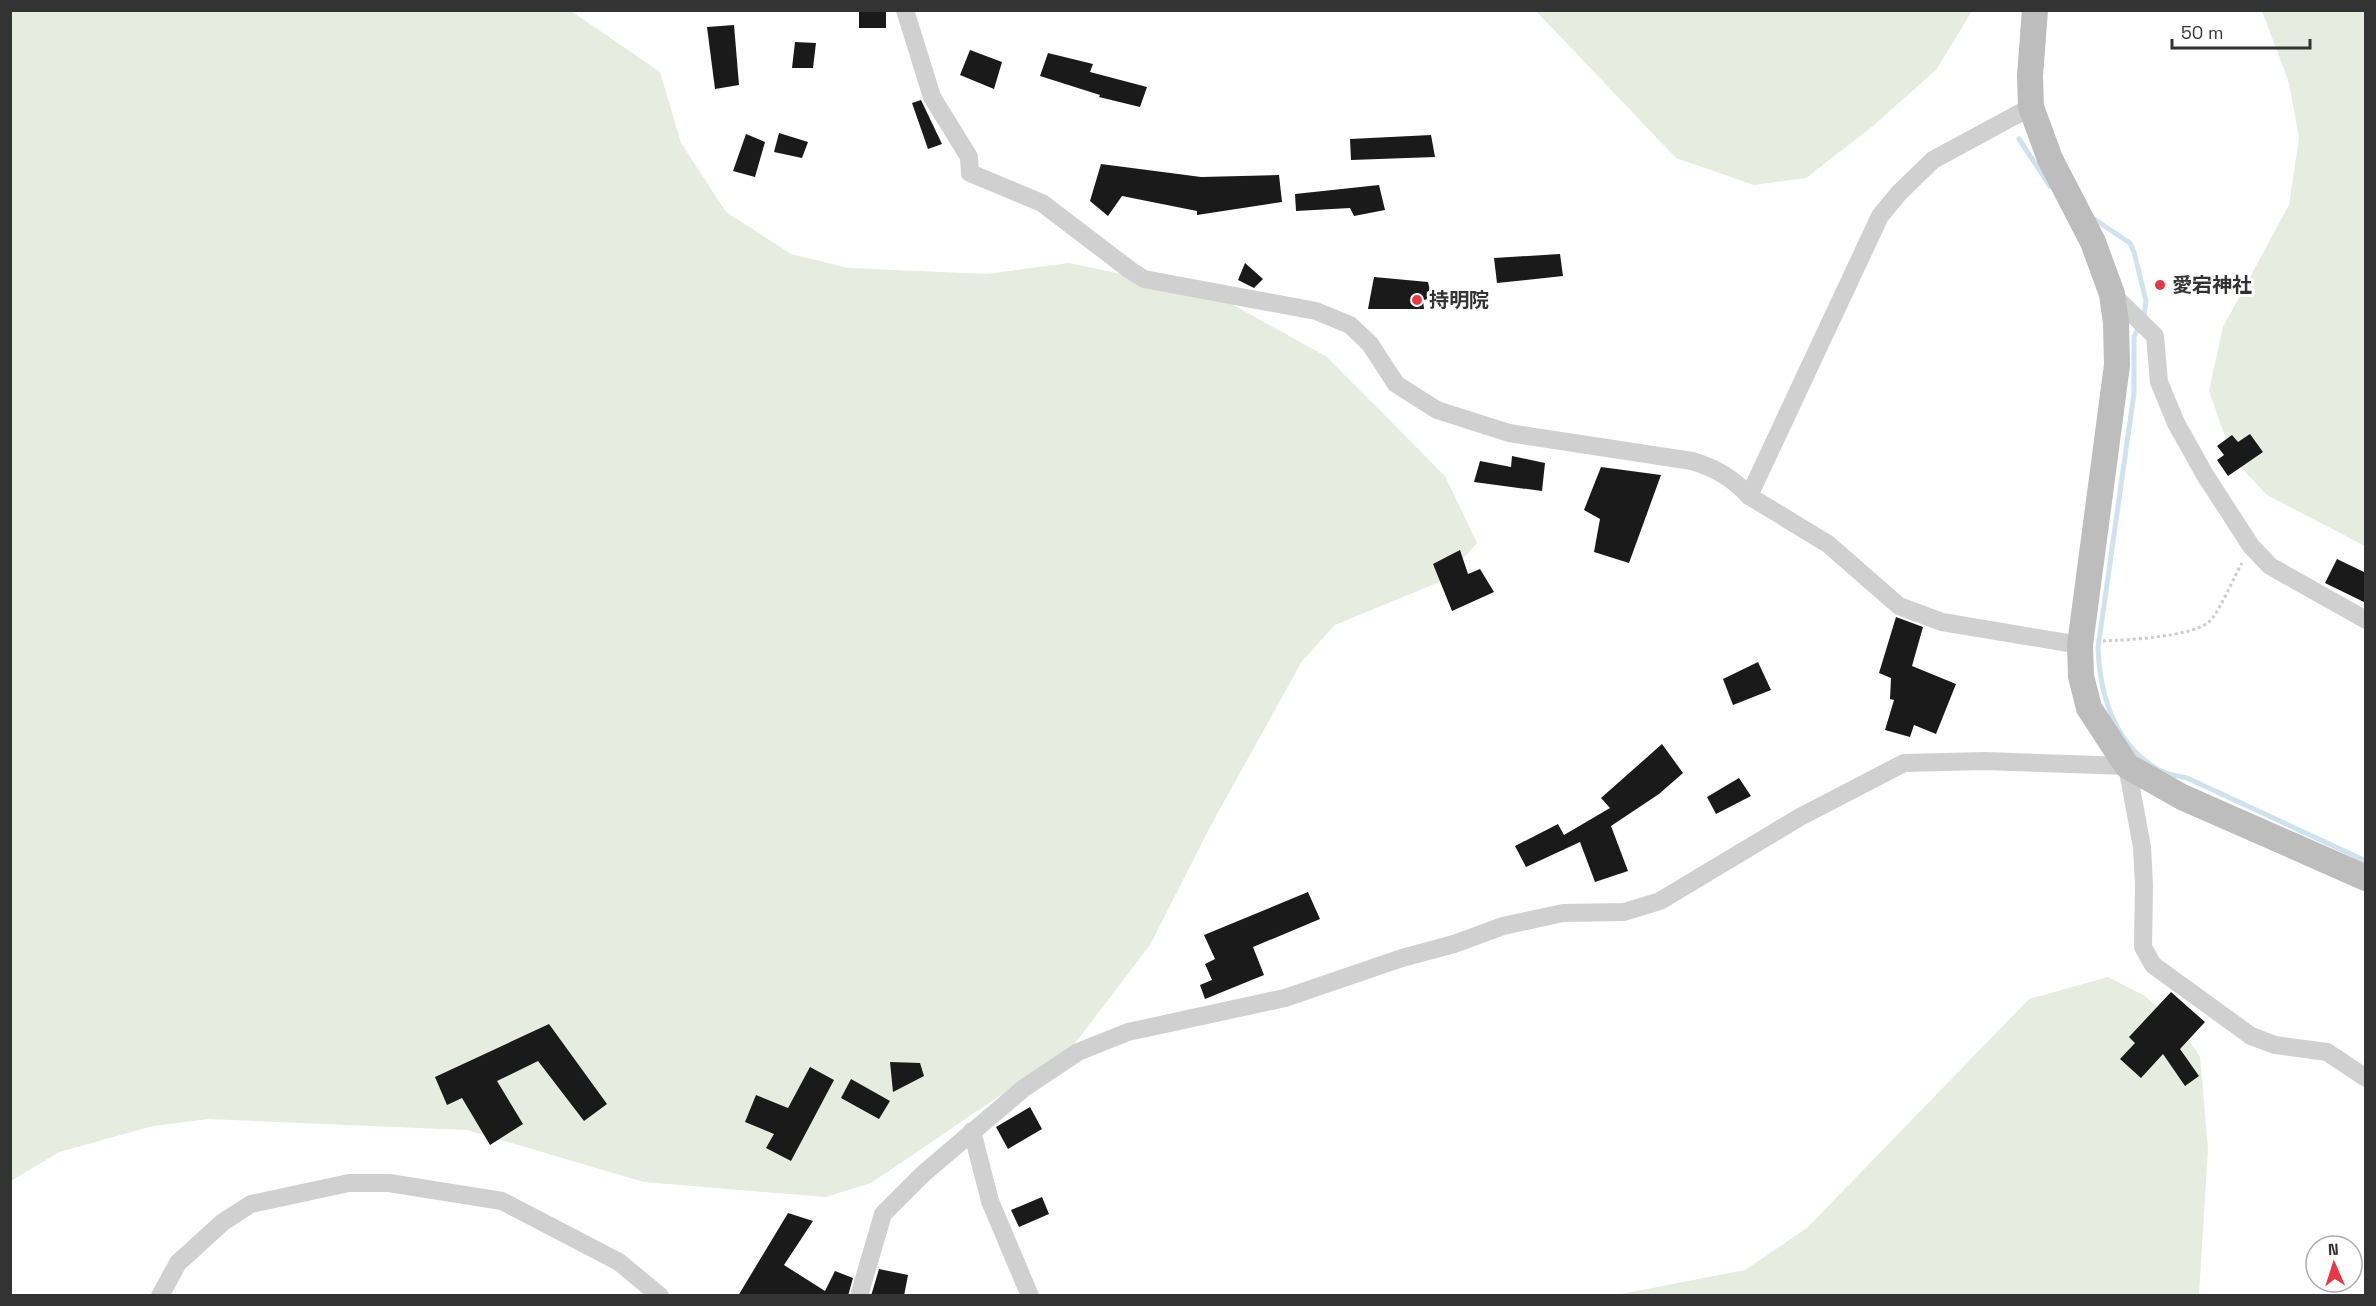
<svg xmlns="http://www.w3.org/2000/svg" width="2376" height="1306" viewBox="0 0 2376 1306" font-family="'Space Grotesk','Noto Sans JP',sans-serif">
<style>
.green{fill:#e6ecdf}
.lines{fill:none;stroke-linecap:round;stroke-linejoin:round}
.stream{stroke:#cfe2ee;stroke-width:5}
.building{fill:#1a1a1a}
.path{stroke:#cdcdcd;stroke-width:3;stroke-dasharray:3 3;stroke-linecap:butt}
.street{stroke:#d0d0d0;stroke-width:18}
.secondary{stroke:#bdbdbd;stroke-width:26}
.poi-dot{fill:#e63946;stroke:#fff;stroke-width:2}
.labels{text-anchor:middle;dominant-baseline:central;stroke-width:6;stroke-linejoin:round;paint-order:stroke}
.poi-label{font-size:20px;font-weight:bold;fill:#333;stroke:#fff;text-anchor:start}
</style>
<rect width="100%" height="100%" fill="#fff"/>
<g class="green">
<path d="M10,11H571L660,72L681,143L726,212L791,254L848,268L987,274L1069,263L1212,293L1327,357L1445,476L1477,543L1444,580L1335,625L1302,661L1210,827L1150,945L1072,1047L871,1183L826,1197L644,1182L467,1130L208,1119L153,1126L59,1152L11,1181Z"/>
<path d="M1536,11H1972L1936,70L1873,126L1806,178L1754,185L1676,158Z"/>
<path d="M2262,11H2365V546L2267,495L2233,459L2209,391L2223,327L2289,205L2299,138L2289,83Z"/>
<path d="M2108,977L2145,996L2180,1027L2200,1057L2208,1149L2199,1295L1611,1296L1745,1270L1807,1228L2029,999Z"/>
</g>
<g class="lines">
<g class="stream">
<path d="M2019,139L2050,186"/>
<path d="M2091,217L2130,243L2134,252L2146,301L2144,315L2134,337V393L2098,648C2100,696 2115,747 2161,771C2169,775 2179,776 2187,778L2366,861"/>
</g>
</g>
<g class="building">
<rect x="859" y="10" width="27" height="18"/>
<path d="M734,25L739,85L715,89L707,27Z"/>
<path d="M795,42L816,43L813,68H792Z"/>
<path d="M970,50L1002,62L994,89L960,75Z"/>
<path d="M1048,53L1093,64L1090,72L1147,87L1140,107L1099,97L1100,95L1040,76Z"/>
<path d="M921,100L942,144L928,149L912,103Z"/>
<path d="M779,133L808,142L802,158L774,152Z"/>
<path d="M746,134L765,142L755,177L733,171Z"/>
<path d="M1431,135L1435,157L1351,160L1350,139Z"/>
<path d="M1101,164L1201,177L1279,175L1282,202L1197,215V211L1122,196L1108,216L1090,201Z"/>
<path d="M1379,185L1385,210L1354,216L1350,208L1296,211L1295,194Z"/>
<path d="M1560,254L1563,276L1497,283L1494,258Z"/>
<path d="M1245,263L1263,279L1254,288L1238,280Z"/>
<path d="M1374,277L1428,282L1432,299L1423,300L1424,309H1368Z"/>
<path d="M2250,434L2263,452L2228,476L2217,460L2224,455L2217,446L2232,435L2238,442Z"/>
<path d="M1512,456L1545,463L1542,491L1474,482L1480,461L1511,467Z"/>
<path d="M1601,467L1661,475L1629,563L1594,552L1600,519L1584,510Z"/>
<path d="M1460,550L1468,574L1480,569L1494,592L1452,611L1433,564Z"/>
<path d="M2337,559L2366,573V603L2325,583Z"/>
<path d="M1896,617L1923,627L1912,666L1956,684L1936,734L1914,725L1910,737L1885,730L1894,700L1890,699L1891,678L1879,673Z"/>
<path d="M1758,662L1771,690L1733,705L1723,679Z"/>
<path d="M1662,744L1683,773L1659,794L1611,826L1628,871L1595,882L1580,842L1526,867L1515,846L1558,824L1564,835L1610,808L1601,798Z"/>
<path d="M1739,778L1751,796L1716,814L1707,797Z"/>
<path d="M1308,892L1320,919L1253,947L1264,975L1205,999L1200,985L1212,980L1205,964L1215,959L1204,935Z"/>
<path d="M2171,992L2205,1022L2180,1049L2199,1076L2185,1086L2163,1054L2141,1078L2120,1059L2135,1043L2129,1037Z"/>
<path d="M549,1024L607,1104L584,1121L538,1061L497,1081L523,1124L490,1145L462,1098L447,1105L435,1077Z"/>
<path d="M890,1062L920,1063L924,1076L893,1092Z"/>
<path d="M810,1067L834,1080L791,1161L766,1148L774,1134L745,1122L756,1095L788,1108Z"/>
<path d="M851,1079L890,1101L879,1119L841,1098Z"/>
<path d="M1030,1107L1042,1129L1008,1149L996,1127Z"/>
<path d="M1042,1197L1049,1214L1019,1227L1011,1210Z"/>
<path d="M788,1213L813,1221L784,1265L825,1291L835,1271L853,1278L848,1296H738Z"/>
<path d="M879,1269L908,1275L904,1296H871Z"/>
</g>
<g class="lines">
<path class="path" d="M2103,641C2125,640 2196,637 2211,620C2221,608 2233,579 2242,563"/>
<g class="street">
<path d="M905,10L932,97L969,157L970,173L1042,203L1130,270L1144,279L1316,311L1350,325L1370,344L1396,384L1437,410L1509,433L1692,461C1713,467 1734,479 1749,496L1828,544L1899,606L1942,622L2080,645"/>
<path d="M2112,294L2155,336L2159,382L2176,423L2205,475L2251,546L2270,566L2366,620"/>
<path d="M1749,496L1880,216L1899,193L1933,160L2031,107"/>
<path d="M972,1131L990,1201L1030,1296"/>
<path d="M160,1296L178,1263L223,1222L251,1204L349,1183H389L502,1201L619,1262L660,1296"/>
<path d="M859,1296L883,1214L923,1174L1024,1088L1078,1052L1128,1032L1285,998L1402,958L1454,944L1503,926L1563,913L1624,912L1660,901L1800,817L1904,763L1985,761L2127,766L2142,847L2144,885L2143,947L2153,965L2251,1036L2275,1045L2327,1052L2366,1078"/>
</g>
<path class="secondary" d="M2035,10L2030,76L2031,107L2050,159L2093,242L2112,294L2116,323L2117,365L2080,645L2081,676L2089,708L2127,766L2182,797L2366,878"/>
</g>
<g class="poi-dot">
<circle cx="2160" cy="285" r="6"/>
<circle cx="1417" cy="300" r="6"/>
</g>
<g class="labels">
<g class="poi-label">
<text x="2172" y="285">愛宕神社</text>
<text x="1429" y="300">持明院</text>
</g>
</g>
<rect width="2376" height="1306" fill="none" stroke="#333333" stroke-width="24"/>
<g transform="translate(2334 1264) rotate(357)"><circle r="28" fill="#ffffff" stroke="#adadad" stroke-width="1.5"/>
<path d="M0-4.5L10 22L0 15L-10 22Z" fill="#e63946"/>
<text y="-9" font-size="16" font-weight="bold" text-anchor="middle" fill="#333333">N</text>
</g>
<path d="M2172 39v9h138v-9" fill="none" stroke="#333333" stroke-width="3"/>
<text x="2181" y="39" font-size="18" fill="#333333" stroke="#ffffff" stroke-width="4.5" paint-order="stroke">50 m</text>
</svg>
